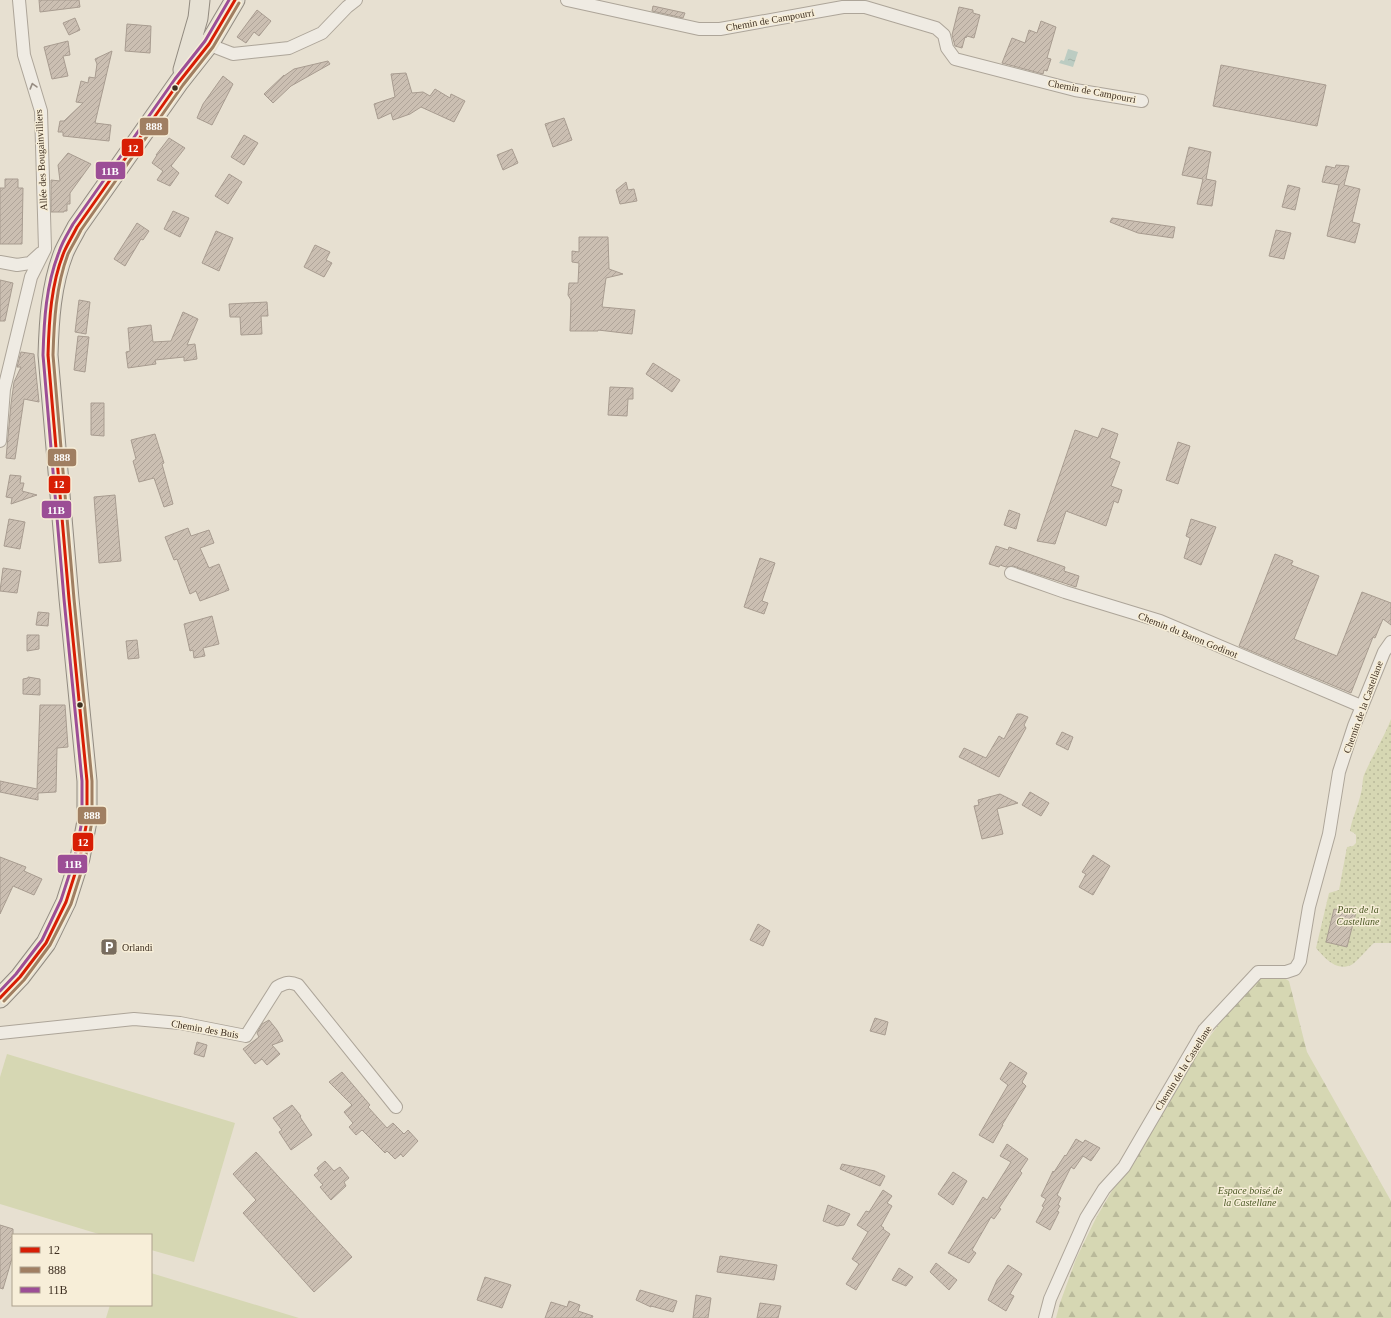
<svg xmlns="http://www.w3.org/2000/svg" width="1391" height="1318" viewBox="0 0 1391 1318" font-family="Georgia,serif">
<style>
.grass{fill:#d6d7b3}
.forest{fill:url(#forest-firs)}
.park{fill:url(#park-dots)}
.water{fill:url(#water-ripples)}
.building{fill:url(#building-hatch);stroke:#a89c90}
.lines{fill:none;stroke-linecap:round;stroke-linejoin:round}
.minor-casing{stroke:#ada599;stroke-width:14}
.primary-casing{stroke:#928b80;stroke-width:21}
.minor{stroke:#efebe3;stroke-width:12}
.primary{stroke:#e6e1d4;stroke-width:19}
.bus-1-casing{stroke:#f7eed8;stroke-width:6}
.bus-2-casing{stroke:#f7eed8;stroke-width:6}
.bus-3-casing{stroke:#f7eed8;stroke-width:6}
.bus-1{stroke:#d81e05;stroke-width:3}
.bus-2{stroke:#a07f62;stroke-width:3}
.bus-3{stroke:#9c4e96;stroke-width:3}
.oneway{stroke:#968c82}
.bus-dot{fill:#3d2e20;stroke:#f7eed8;stroke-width:1.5}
.labels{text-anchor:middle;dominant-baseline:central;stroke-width:3;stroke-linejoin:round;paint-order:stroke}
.street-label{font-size:10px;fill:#3d2e20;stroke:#f7eed8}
.park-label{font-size:10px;font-style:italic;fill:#4d5a26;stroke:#f7eed8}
.poi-label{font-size:10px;fill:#3d2e20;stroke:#f7eed8;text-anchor:start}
.line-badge{stroke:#f7eed8;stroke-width:1.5}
.badge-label{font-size:11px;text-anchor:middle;font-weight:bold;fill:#fff}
</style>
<defs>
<pattern id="forest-firs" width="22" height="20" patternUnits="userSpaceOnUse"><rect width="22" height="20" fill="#d6d7b3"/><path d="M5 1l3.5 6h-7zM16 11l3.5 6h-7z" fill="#b9b99a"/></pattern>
<pattern id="park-dots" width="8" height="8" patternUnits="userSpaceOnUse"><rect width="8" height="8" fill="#d6d7b3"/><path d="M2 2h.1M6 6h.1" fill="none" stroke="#b9b99a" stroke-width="1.8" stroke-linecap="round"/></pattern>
<pattern id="water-ripples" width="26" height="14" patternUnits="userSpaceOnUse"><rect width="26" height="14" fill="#bcccc2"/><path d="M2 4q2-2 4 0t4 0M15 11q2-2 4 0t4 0" fill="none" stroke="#a2b0a6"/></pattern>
<pattern id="building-hatch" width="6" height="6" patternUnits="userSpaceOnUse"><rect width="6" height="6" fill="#cbbfb2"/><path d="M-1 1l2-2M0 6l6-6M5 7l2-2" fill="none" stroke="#afa499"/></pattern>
</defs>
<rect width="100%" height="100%" fill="#e7e0d1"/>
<g class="grass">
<path d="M7,1054L235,1123L194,1262L151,1250V1235H102L0,1204V1077Z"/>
<path d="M151,1273L299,1318H106L110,1305H151Z"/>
</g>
<path class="forest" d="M1256,974L1284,978L1289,981L1307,1052L1391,1201V1318H1056L1060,1303L1076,1259L1096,1218L1175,1084L1249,983Z"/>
<path class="park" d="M1391,719V943H1374C1369,947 1355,964 1351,965C1336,972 1324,957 1316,948L1329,893L1339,890L1347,847L1353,846L1356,843V835L1354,833L1350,831C1352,818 1358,807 1361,793C1363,787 1362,780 1364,775C1372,756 1384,738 1391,719Z"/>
<path class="water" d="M1068,49L1078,52L1073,67L1059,63L1061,60L1064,61Z"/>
<g class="building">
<path d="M39,0H79L80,7L40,12Z"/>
<path d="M653,6L685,13L683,18L652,11Z"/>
<path d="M959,7L973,10V13L980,15L974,38L967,36L966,38L965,37L962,48L955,46L952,35Z"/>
<path d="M257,10L271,21L259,36L254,32L246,43L237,37Z"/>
<path d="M75,18L80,30L69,35L63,23Z"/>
<path d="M1041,21L1056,27L1047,58L1051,59L1047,71L1044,70L1043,74L1002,63L1012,38L1025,43L1029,30L1037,33Z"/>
<path d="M127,24L151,26L150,53L125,51Z"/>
<path d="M68,41L70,55L63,56L68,76L52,79L44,47Z"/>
<path d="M112,51L95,123L111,125L109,141L63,136V132H58L60,121H64L83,103L76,102L81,81L88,83L89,77L95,78L97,64L95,59Z"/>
<path d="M328,61L330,64L291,86L273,103L264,94L284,75V76L294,69Z"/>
<path d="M1221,65L1326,85L1317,126L1213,106Z"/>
<path d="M406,73L412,93L423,92L430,96L435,89L450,98L451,94L465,101L454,122L421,107L410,114L393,120L391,113L378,119L374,104L395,97L391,74Z"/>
<path d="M223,76L233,84L212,125L197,118L203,104Z"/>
<path d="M564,118L572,140L553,147L545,124Z"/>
<path d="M244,135L258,143L244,165L231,157Z"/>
<path d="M169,138L185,148L171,166L179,173L170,186L157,180L163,171L152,163L157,155H156Z"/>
<path d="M1189,147L1211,152L1206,179L1216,181L1212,206L1197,204L1203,179L1182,175Z"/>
<path d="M512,149L518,163L503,170L497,155Z"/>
<path d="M68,153L91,164L70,193V204H67V211H64V212H51V180L60,181L58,165Z"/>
<path d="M1336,165L1349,166L1344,185L1360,189L1352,222L1360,224L1355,243L1327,236L1339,185L1322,182L1326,166L1335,168Z"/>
<path d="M229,174L242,182L228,204L215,196Z"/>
<path d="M5,179H18V188H23L22,244H0V188H5Z"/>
<path d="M626,182L628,190L634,189L637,201L620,204L616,190Z"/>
<path d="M1288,185L1300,188L1295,210L1282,207Z"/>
<path d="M173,211L189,218L180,237L164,229Z"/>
<path d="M1112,218L1175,227L1173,238L1138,233L1110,222Z"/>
<path d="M137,223L149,231L143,240L141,239L125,266L114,259Z"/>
<path d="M1276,230L1291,233L1284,259L1269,256Z"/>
<path d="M216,231L233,238L219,271L202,263Z"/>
<path d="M579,237H608L609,269L623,274L606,278L602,307L635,310L632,334L598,330V331H570L571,300L568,295L569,283H578L579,263L572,262V251L579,252Z"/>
<path d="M315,245L330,252L326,260L332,263L324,277L304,267Z"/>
<path d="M0,280L13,283L5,321H0Z"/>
<path d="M79,300L90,302L86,334L75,332Z"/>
<path d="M267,302L268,316H261L262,334L241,335L240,317H230L229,304Z"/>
<path d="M183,312L198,319L187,345L195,344L197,359L184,361V357L155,360L156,364L128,368L126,352L130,351L128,328L151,325L153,342L171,341Z"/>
<path d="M78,336L89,337L85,372L74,370Z"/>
<path d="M21,352L34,354L39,402L24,399L15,459L6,458L11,404L14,382L21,367H17Z"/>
<path d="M653,363L680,380L672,392L646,374Z"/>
<path d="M610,387L633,388V399H628L627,416L608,415Z"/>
<path d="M91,403H104V436L91,435Z"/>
<path d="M1102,428L1118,434L1110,458L1120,462L1111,486L1122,490L1118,503L1114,501L1106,526L1066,511L1055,544L1037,541L1075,430L1098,438Z"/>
<path d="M155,434L164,463L162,464L173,504L164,507L154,478L139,482L133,461L136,459L131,440Z"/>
<path d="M1178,442L1190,446L1178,484L1166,480Z"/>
<path d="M10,475L21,476L20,483H24L22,491L37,495L11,504L12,498L6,497Z"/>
<path d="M115,495L121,561L99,563L94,497Z"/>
<path d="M1009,510L1020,514L1016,529L1004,525Z"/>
<path d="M9,519L25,522L20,549L4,546Z"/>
<path d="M1191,519L1216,527L1201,565L1184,558L1190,538L1186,536Z"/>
<path d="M188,528L191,536L209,530L214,543L200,548L209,568L219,564L229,590L200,601L196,591L190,594L177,559L174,560L165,537Z"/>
<path d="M996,546L1008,550L1009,547L1065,567L1064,571L1079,576L1076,587L1013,566L1006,567L1000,565L999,567L989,564Z"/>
<path d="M1275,554L1293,561L1291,565L1319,576L1294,639L1337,656L1362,592L1391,603V625L1383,619L1375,638L1373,637L1351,693L1239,646Z"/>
<path d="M760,558L775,563L762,601L768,603L764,614L744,607Z"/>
<path d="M3,568L21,571L17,593L0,591Z"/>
<path d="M38,612L49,613L48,626L36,625Z"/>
<path d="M212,616L219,644L203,648L205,656L194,658L193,650L190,651L184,624Z"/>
<path d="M27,635H39V649L27,651Z"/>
<path d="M137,640L139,658L128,659L126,641Z"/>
<path d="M28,677L40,679V695L23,694V679L28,678Z"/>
<path d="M40,705H65L68,747L57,748L56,792L38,793V800L0,792V781L37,789Z"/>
<path d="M1017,714H1021L1028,717L1024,725L1026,728L999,777L959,757L964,748L986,758L999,736L1004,739Z"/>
<path d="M1062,732L1073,737L1068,750L1056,744Z"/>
<path d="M1030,792L1049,803L1041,816L1022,805Z"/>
<path d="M1000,794L1018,803L997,809L1003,834L982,839L974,806L979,805L978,800Z"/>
<path d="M1093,855L1110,866L1093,895L1079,887L1086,874L1082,872Z"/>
<path d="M0,857L26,867L24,871L42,879L34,895L13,886L0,914Z"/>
<path d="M1334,909L1356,912L1347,947L1326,942Z"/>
<path d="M758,924L770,931L763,946L750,940Z"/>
<path d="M875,1018L888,1022L885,1035L870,1031Z"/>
<path d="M269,1020L277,1030L283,1041L272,1045L280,1054L267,1065L262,1059L255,1064L243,1049L259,1037L257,1033L262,1024Z"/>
<path d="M197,1042L207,1045L204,1057L194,1054Z"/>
<path d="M1010,1062L1027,1073L1022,1082L1026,1086L1002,1125H1003L993,1143L979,1135L1008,1085L1000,1079Z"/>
<path d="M342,1072L370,1105L368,1107L387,1128L393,1123L404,1134L408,1130L418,1141L403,1157L401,1154L395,1159L387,1151L385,1153L362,1130L356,1135L349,1127L353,1123L344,1112L352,1105L329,1082Z"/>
<path d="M292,1105L301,1116L300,1117L312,1135L291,1150L279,1132L282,1130L273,1118Z"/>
<path d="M1076,1139L1083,1143L1085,1140L1100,1148L1091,1161L1083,1156L1074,1169L1071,1167L1057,1195L1061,1198L1058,1205L1060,1206L1057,1211L1059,1212L1050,1230L1036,1222L1044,1207L1042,1206L1046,1199L1041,1196L1053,1171L1054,1172L1065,1155L1066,1156Z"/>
<path d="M1007,1144L1028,1159L1020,1171L1022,1173L999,1208L1001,1209L994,1219L991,1217L972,1250L976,1253L969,1263L948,1253L983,1197L987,1200L1011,1162L1000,1156Z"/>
<path d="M256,1152L352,1257L314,1292L243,1213L256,1200L233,1174Z"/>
<path d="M325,1161L334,1171L340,1167L349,1178L344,1182L346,1186L331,1200L320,1187L323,1185L314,1175L319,1171L317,1168Z"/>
<path d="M842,1164L875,1171L885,1176L880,1186L840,1169Z"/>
<path d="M953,1172L967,1181L953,1205L938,1194Z"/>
<path d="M883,1190L892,1196L887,1203L892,1206L881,1226L884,1228L883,1229L890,1234L856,1290L846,1284L859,1264L852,1259L868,1232L857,1225L866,1211L869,1212Z"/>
<path d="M828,1205L850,1214L844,1225L837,1226L823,1221Z"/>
<path d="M0,1225L13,1229V1255L3,1289L0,1288Z"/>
<path d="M720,1256L777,1265L774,1280L717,1272Z"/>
<path d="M936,1263L957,1280L949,1290L930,1272Z"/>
<path d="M1008,1265L1022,1274L1010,1294L1014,1296L1006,1311L988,1300L997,1280Z"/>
<path d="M899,1268L913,1277L906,1286L892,1280Z"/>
<path d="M485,1277L511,1285L502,1308L477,1300Z"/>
<path d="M640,1290L677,1301L673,1312L651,1306V1307L636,1300Z"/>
<path d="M696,1295L711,1298L708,1318H693Z"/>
<path d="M569,1301L580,1305L578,1311L593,1316L592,1318H545L551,1302L567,1307Z"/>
<path d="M760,1303L781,1306L778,1318H757Z"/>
</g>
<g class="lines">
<g class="minor-casing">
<g id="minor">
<path d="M567,0L699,29H720L843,7H865L936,28L944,35L947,48L955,59L1075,90L1142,101"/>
<path d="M203,41L215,47L233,54L289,48L322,33L347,7L356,0"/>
<path d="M0,262L17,265L30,263L41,253"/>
<path d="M0,441L4,389L31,277L45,249L41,111L24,55L19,0"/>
<path d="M1011,573L1065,592L1160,621L1361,706"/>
<path d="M0,1033L134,1019L180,1023L246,1036L277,987C285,983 289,981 298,985L396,1107"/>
<path d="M1045,1318L1050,1299L1086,1218L1104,1189L1124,1167L1204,1030L1258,972H1286L1295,969L1300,961L1309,907L1329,834L1339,772L1354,726L1384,652L1391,642"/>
</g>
</g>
<g class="primary-casing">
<g id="primary">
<path d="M183,70L198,18L200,0"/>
<path d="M0,998L20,977L46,943L66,902L80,858L87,821V781L69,599L48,355C49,321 51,285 64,252C68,243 73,235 77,227L179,82L209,44L235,0"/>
</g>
</g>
<use href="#minor" class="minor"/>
<use href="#primary" class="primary"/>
<g class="bus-1-casing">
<path id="bus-1" d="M0,998L20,977L46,943L66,902L80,858L87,821V781L69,599L48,355C49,320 51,284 64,252C68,243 73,235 77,227L179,82L209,44L235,0"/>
</g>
<g class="bus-2-casing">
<path id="bus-2" d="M4,1001L24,980L50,945L71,904L85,860L92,821V781L74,599L53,355C54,321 56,286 68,254C72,246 77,238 81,230L183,85L213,47L239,3"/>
</g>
<g class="bus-3-casing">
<path id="bus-3" d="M0,991L16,974L42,940L61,900L75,857L82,821V781L64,599L43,355C44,320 46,285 59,252C62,242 68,233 73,224L175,79L205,41L229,0"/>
</g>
<use href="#bus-1" class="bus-1"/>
<use href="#bus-2" class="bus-2"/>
<use href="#bus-3" class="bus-3"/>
</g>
<defs><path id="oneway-chevron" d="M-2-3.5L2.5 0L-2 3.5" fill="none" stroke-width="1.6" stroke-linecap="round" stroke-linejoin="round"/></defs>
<use class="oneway" href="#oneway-chevron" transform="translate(33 86) rotate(-106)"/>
<defs>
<g id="parking-square" transform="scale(0.9)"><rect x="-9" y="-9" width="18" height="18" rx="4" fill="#786c5e" stroke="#f7eed8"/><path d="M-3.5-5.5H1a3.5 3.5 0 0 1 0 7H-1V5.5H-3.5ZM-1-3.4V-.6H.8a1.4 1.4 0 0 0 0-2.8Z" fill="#fff"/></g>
</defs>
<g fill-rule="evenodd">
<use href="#parking-square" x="109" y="947"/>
</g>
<g class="bus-dot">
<circle cx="175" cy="88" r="3.5"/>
<circle cx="80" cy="705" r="3.5"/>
</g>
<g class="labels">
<g class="street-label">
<text transform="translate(770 20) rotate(-10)">Chemin de Campourri</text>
<text transform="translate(1092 91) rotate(11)">Chemin de Campourri</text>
<text transform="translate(41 160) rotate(-93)">Allée des Bougainvilliers</text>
<text transform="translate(1188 635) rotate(22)">Chemin du Baron Godinot</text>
<text transform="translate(1363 707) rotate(-70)">Chemin de la Castellane</text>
<text transform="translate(205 1029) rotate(10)">Chemin des Buis</text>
<text transform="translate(1183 1068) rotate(-58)">Chemin de la Castellane</text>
</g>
<g class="park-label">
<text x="1358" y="909">Parc de la<tspan x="1358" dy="12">Castellane</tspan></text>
<text x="1250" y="1190">Espace boisé de<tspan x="1250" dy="12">la Castellane</tspan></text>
</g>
<g class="poi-label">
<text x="122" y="947">Orlandi</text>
</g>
</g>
<g class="line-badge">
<rect x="139" y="117" width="30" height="19" rx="4" fill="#a07f62"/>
<rect x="121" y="138" width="23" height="19" rx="4" fill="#d81e05"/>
<rect x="95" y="161" width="31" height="19" rx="4" fill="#9c4e96"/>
<rect x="47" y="448" width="30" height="19" rx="4" fill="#a07f62"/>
<rect x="48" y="475" width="23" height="19" rx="4" fill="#d81e05"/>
<rect x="41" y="500" width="31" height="19" rx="4" fill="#9c4e96"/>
<rect x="77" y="806" width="30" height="19" rx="4" fill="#a07f62"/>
<rect x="72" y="832" width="22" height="20" rx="4" fill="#d81e05"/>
<rect x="57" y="854" width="31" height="20" rx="4" fill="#9c4e96"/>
</g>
<g class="badge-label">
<text x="154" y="130">888</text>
<text x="133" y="152">12</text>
<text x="110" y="175">11B</text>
<text x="62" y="461">888</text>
<text x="59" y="488">12</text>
<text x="56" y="514">11B</text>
<text x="92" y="819">888</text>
<text x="83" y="846">12</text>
<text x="73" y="868">11B</text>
</g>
<rect x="12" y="1234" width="140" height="72" fill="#f7eed8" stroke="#ada18e"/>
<rect x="20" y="1247" width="20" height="6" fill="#d81e05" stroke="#ada18e"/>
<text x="48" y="1254" font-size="12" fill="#3d2e20">12</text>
<rect x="20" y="1267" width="20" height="6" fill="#a07f62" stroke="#ada18e"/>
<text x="48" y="1274" font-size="12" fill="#3d2e20">888</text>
<rect x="20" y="1287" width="20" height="6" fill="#9c4e96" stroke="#ada18e"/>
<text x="48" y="1294" font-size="12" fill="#3d2e20">11B</text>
</svg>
